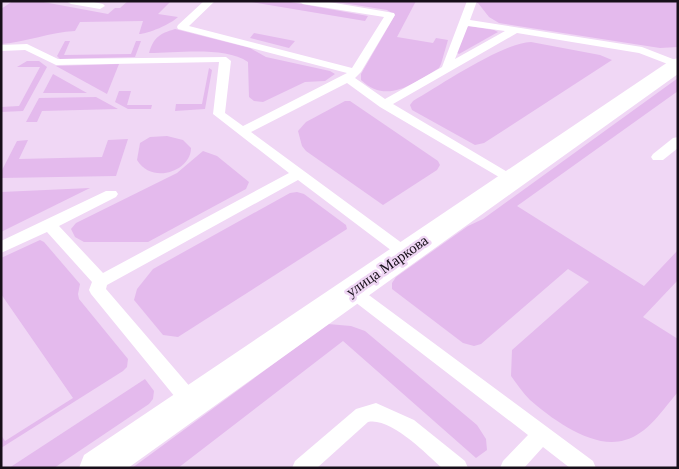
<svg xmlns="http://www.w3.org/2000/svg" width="679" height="469" viewBox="0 0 679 469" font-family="Georgia,serif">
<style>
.green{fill:#e4baed}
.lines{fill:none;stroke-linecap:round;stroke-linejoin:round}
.service{fill:#fff;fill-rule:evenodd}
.tertiary{fill:#fff;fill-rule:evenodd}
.labels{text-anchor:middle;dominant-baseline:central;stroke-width:5;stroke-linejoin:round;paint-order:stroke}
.street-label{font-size:15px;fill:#170f19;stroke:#f0d7f5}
</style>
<rect width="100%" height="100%" fill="#f0d7f5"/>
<g class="green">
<path d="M13,1H38L108,14L115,8H120L128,1H171L158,14L178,17C171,24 148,34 139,34L143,21L80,22L75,31C50,32 27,42 1,44V9Z"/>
<path d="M245,1H285L368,16L365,21Z"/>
<path d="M330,1H416L397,37L433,43L436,38L448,40L441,64L439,68C414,83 387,105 361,80V74L395,15L387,10Z"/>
<path d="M467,1H678V47L660,48L499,23L489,17L478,3Z"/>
<path d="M469,26L494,30L498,32L459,54L456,52L466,28Z"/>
<path d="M175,29L250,48L266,57L330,71L335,74L325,81L305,82L263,102L254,101L249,97L248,62C225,46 177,53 149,53C154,37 159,34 175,29Z"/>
<path d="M254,33L295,41L289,48L250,38Z"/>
<path d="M65,41H70L64,55L131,54L136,41H141L135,57L60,59L57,56Z"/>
<path d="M531,42L600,55L612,60L484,143L475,145L412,110L410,105L413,101C441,85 502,43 531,42Z"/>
<path d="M27,61H39L47,67L23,111L1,112V107L19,106L40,67H17Z"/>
<path d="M119,64L107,94L56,66Z"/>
<path d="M209,68L212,70L205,109L175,111L176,104H202Z"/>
<path d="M53,74L87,93H43Z"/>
<path d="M678,78V91L517,206L644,286L678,250V280L643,317L678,339V392C663,409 648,434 625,440C594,450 553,420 530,400C523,393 517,384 511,376L512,350L589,282L568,269L481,344L474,346L463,343L392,289V283L396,277L468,226L483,219Z"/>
<path d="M119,91H131L127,105H152L151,109H128L115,102Z"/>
<path d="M96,97L118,109L42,111L37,122H26L39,98Z"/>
<path d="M345,101H350L438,161L440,165L437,170L383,205L306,151L302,146L298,131L306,122Z"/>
<path d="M167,136L183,140L191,148C191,171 152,185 137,160L140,143L150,137Z"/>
<path d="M128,139L116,176L1,178V172L17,141L28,140L19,159L102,157L108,140Z"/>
<path d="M203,151L217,156L249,182L246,189L148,242H84L75,237L71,229L76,223L177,173Z"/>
<path d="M90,188L1,232V192Z"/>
<path d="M297,192L304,194L346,225L347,229L178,337L163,335L134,300L137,289L153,269L290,193Z"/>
<path d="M40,240L44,242L80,284L78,294L79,299L128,359L127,367L123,371L1,448V435L5,441L73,398L1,294V258Z"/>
<path d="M328,324L351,326L365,331L477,425L486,439L487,450L476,458L343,341L178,468H132Z"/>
<path d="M145,379L154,391L153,399L149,404L54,468H9Z"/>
</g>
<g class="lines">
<g class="service">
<path d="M66,1H89L103,4L105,6L100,9L71,4Z"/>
<path d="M204,1H215L189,26L352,68L384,17L303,4L298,1H323L394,13L395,15L361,72L355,78L385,99L442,67L467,1H477L470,20L642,47L678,61V68L639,53L517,33L393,104L516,177L518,180L516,183L511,184L380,107L347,83L251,132L410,249L413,253L410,257L405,259L400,257L298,180L107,285L106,289L198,396L200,402L198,408L191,410L184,408L91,294L89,290L92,282L47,232L1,253V241L106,191H116L118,194L116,197L59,226L103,273L289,173L213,114L219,62L56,65L25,50L1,51V45L27,44L58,59L226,57L231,61L225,113L243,126L347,73L178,29L177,27L178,25ZM468,26L505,31L455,59Z"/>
<path d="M678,137V148L663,160H653L651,157L653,154L673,138Z"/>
<path d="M352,285L358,287L593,461L596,468H570L543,447L524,468H500L503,461L528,435L346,295L344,291L346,287Z"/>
<path d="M376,403L414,420L465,461L468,468H442C426,454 391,417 368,422L317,468H292L295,461L356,409Z"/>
</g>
<path class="tertiary" d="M678,58V74L128,468H79L84,455L671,60Z"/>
</g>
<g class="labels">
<g class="street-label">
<text transform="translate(387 266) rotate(-35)">улица Маркова</text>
</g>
</g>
<rect width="679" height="469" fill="none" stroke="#170f19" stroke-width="5"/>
</svg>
